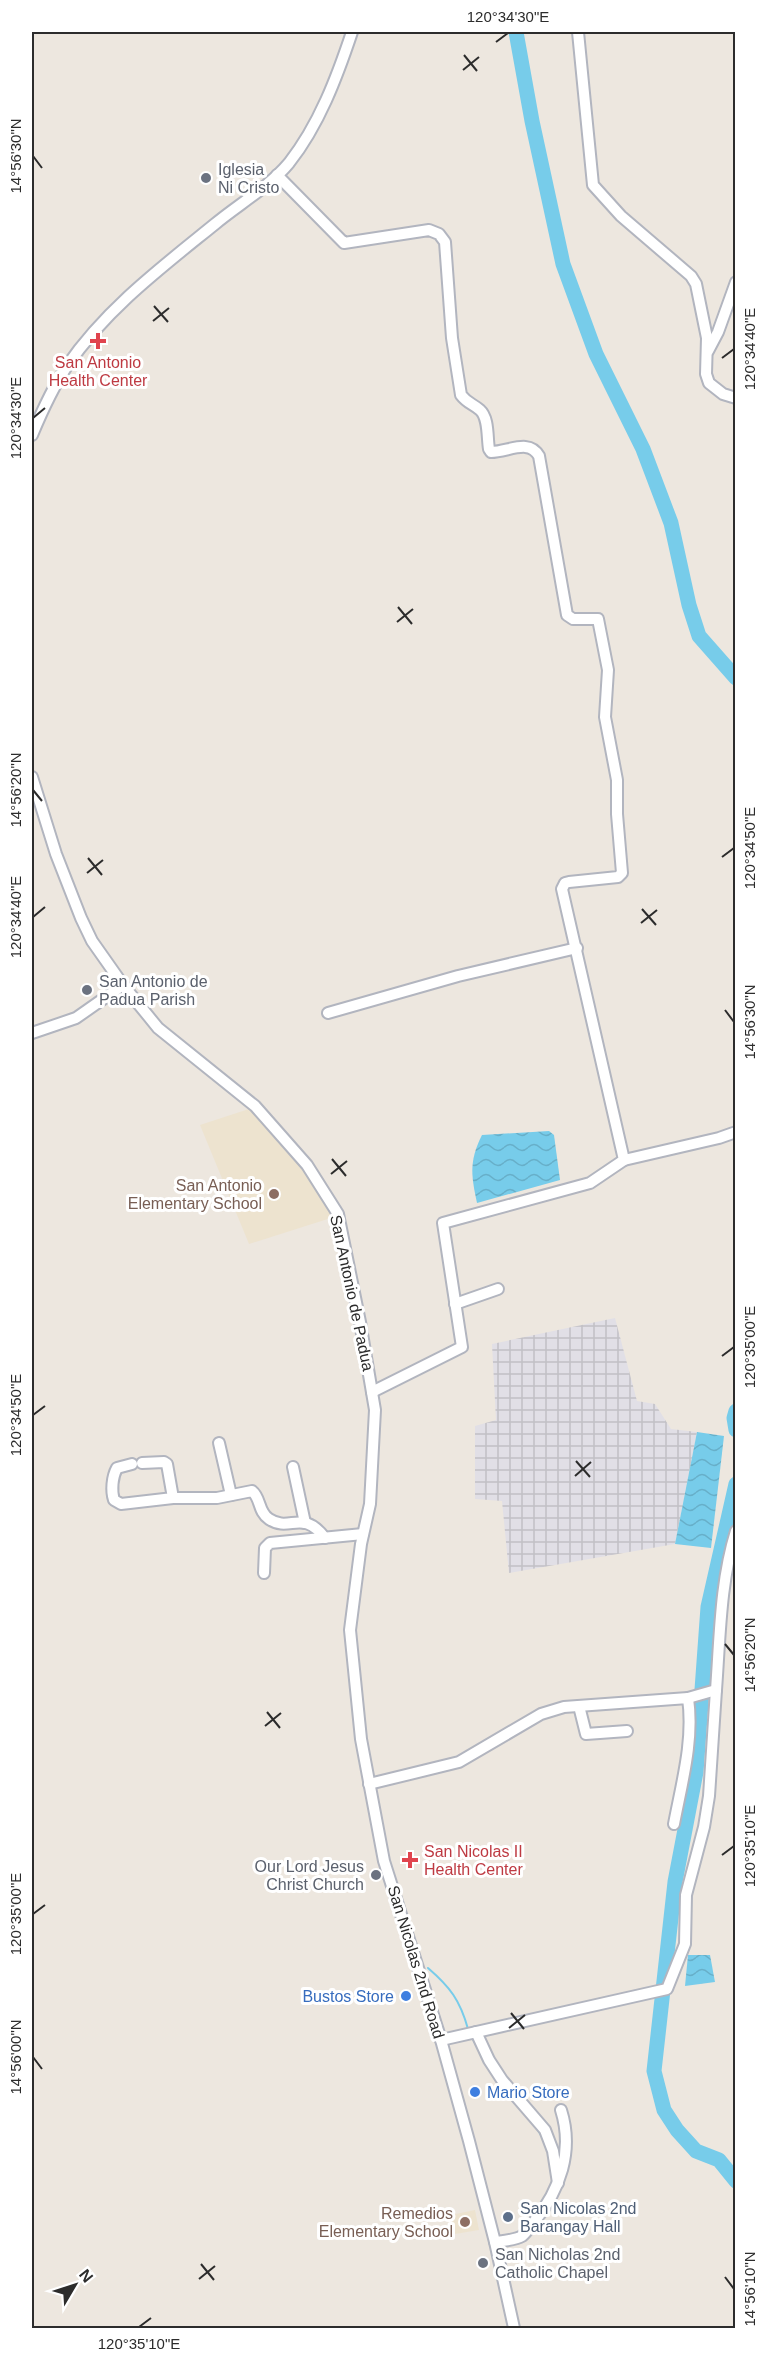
<svg xmlns="http://www.w3.org/2000/svg" width="767" height="2360" viewBox="0 0 767 2360" font-family="Arial,sans-serif">
<style>
.industrial{fill:url(#industrial-grid)}
.education{fill:#ede3cf}
.water{fill:url(#water-waves)}
.lines{fill:none;stroke-linecap:round;stroke-linejoin:round}
.stream{stroke:#77ccea;stroke-width:2}
.river{stroke:#77ccea;stroke-width:15}
.minor-casing{stroke:#b2b5bf;stroke-width:14}
.minor{stroke:#fff;stroke-width:10}
.ticks{fill:none;stroke:#2c2c2c;stroke-width:2}
.worship-dot{fill:#6b7280;stroke:#fff;stroke-width:2}
.health-dot{fill:#e0444e;stroke:#fff;stroke-width:2}
.education-dot{fill:#8d6e63;stroke:#fff;stroke-width:2}
.shop-dot{fill:#3f7fe0;stroke:#fff;stroke-width:2}
.service-dot{fill:#5c6f8a;stroke:#fff;stroke-width:2}
.labels{text-anchor:middle;dominant-baseline:central;stroke-width:6;stroke-linejoin:round;paint-order:stroke}
.worship-label{font-size:16px;fill:#5b616d;stroke:#fff;text-anchor:start}
.health-label{font-size:16px;fill:#be3a42;stroke:#fff}
.education-label{font-size:16px;fill:#785e54;stroke:#fff;text-anchor:end}
.street-label{font-size:16px;fill:#2c2c2c;stroke:#fff}
.shop-label{font-size:16px;fill:#366cbe;stroke:#fff;text-anchor:end}
.service-label{font-size:16px;fill:#4e5e75;stroke:#fff;text-anchor:start}
.neatline{fill:none;stroke:#2c2c2c;stroke-width:2}
.ticks-label{font-size:15px;text-anchor:middle;fill:#2c2c2c}
</style>
<defs>
<pattern id="industrial-grid" width="8" height="8" patternUnits="userSpaceOnUse" patternTransform="scale(1.5)"><rect width="8" height="8" fill="#e1dfe6"/><path d="M0 4h8M4 0v8" fill="none" stroke="#c1c0c5"/></pattern>
<pattern id="water-waves" width="16" height="10" patternUnits="userSpaceOnUse" patternTransform="scale(1.5)"><rect width="16" height="10" fill="#77ccea"/><path d="M0 5q4-4 8 0t8 0" fill="none" stroke="#67afc9"/></pattern>
</defs>
<rect width="100%" height="100%" fill="#ede7df"/>
<path class="industrial" d="M615,1318L637,1401L655,1404L671,1429L697,1432L675,1544L509,1573L502,1501L475,1499V1426L496,1420L492,1344Z"/>
<g class="education">
<path d="M252,1108L304,1170L334,1217L249,1244L200,1125Z"/>
<path d="M475,2210L479,2230L455,2234L451,2215Z"/>
</g>
<g class="water">
<path d="M549,1131L554,1135L560,1180L477,1203C471,1175 469,1161 482,1135Z"/>
<path d="M697,1432L724,1436L711,1548L675,1544Z"/>
<path d="M688,1955H710L715,1982L685,1986Z"/>
</g>
<g class="lines">
<g class="stream">
<path d="M428,1968C450,1987 460,2000 468,2029"/>
<path d="M472,2037L480,2053"/>
<path d="M536,2127L544,2140"/>
</g>
<g class="river">
<path d="M516,32L532,121L563,264L596,354L643,449L671,523L689,605L699,636L736,678"/>
<path d="M736,1411L734,1418L736,1430"/>
<path d="M736,1484L708,1607L696,1772L675,1882L654,2071L664,2110L677,2130L696,2151L719,2160L736,2181"/>
</g>
<g class="minor-casing">
<g id="minor">
<path d="M578,32L593,185L621,216L691,276L696,284L707,338L706,374L709,383L723,394L736,398"/>
<path d="M277,175L344,243L429,230L439,234L445,242L452,338L461,395C467,403 473,404 480,410C489,418 487,438 489,449L491,452C508,452 529,438 539,456L567,615L573,619H598L608,670L605,717L617,780V814L622,873L618,877L569,882L565,883L562,889L624,1160L590,1183L443,1223L462,1347L372,1392"/>
<path d="M708,351L718,332L736,282"/>
<path d="M32,435C42,411 53,387 67,366C106,309 162,267 215,224C239,204 269,187 289,163C319,125 337,77 352,32"/>
<path d="M32,777L56,854L81,918L92,941L123,985L158,1028L255,1106L307,1165L338,1214L360,1322L375,1410L370,1504L361,1544L350,1630L361,1739L384,1861L441,2040L469,2141L495,2242L514,2328"/>
<path d="M328,1013L458,976L577,948"/>
<path d="M32,1033L76,1018L123,985"/>
<path d="M624,1160L719,1138L736,1132"/>
<path d="M455,1304L498,1289"/>
<path d="M219,1443L231,1495"/>
<path d="M132,1464L117,1468C112,1477 111,1491 114,1500L121,1504L173,1498L167,1464L164,1462L142,1463"/>
<path d="M293,1467L305,1523"/>
<path d="M173,1498H217L252,1491C261,1498 258,1512 269,1519C290,1533 302,1508 325,1538"/>
<path d="M264,1573L265,1548L270,1543L363,1534"/>
<path d="M688,1698L716,1690C720,1637 720,1582 736,1531"/>
<path d="M579,1706L586,1734L627,1731"/>
<path d="M369,1784L459,1762L541,1714L564,1707L688,1698C694,1740 682,1782 674,1824"/>
<path d="M476,2032L489,2060L502,2080L545,2130L553,2151L558,2183"/>
<path d="M441,2040L667,1989L685,1944L686,1895L704,1827L709,1796L716,1690"/>
<path d="M495,2242C503,2241 516,2240 522,2236C527,2232 530,2226 534,2222C560,2190 574,2151 561,2110"/>
</g>
</g>
<use href="#minor" class="minor"/>
</g>
<path class="ticks" d="M496,42L508,33M464,55L477,71M463,70L479,57M33,156L42,168M154,306L168,322M153,321L169,308M722,358L734,349M33,418L45,408M398,607L412,624M397,622L413,609M33,790L42,801M722,857L734,848M88,858L102,875M87,873L103,860M642,909L656,925M33,917L45,907M641,923L657,910M725,1010L734,1022M332,1159L346,1176M331,1174L347,1161M722,1356L734,1347M33,1415L45,1406M576,1461L590,1477M575,1476L591,1462M725,1644L734,1655M267,1712L280,1728M265,1726L281,1713M722,1855L734,1846M33,1914L45,1905M511,2013L524,2029M509,2028L525,2015M33,2057L42,2069M201,2264L214,2280M725,2277L734,2289M199,2279L215,2266M139,2327L151,2318"/>
<g class="worship-dot">
<circle cx="206" cy="178" r="6"/>
<circle cx="87" cy="990" r="6"/>
<circle cx="376" cy="1875" r="6"/>
<circle cx="483" cy="2263" r="6"/>
</g>
<g class="health-dot">
<path d="M95 332h6v6h6v6h-6v6h-6v-6h-6v-6h6z"/>
<path d="M407 1851h6v6h6v6h-6v6h-6v-6h-6v-6h6z"/>
</g>
<g class="education-dot">
<circle cx="274" cy="1194" r="6"/>
<circle cx="465" cy="2222" r="6"/>
</g>
<g class="shop-dot">
<circle cx="406" cy="1996" r="6"/>
<circle cx="475" cy="2092" r="6"/>
</g>
<circle class="service-dot" cx="508" cy="2217" r="6"/>
<g class="labels">
<g class="worship-label">
<text x="218" y="169">Iglesia<tspan x="218" dy="18">Ni Cristo</tspan></text>
<text x="99" y="981">San Antonio de<tspan x="99" dy="18">Padua Parish</tspan></text>
<text x="364" y="1866" text-anchor="end">Our Lord Jesus<tspan x="364" dy="18">Christ Church</tspan></text>
<text x="495" y="2254">San Nicholas 2nd<tspan x="495" dy="18">Catholic Chapel</tspan></text>
</g>
<g class="health-label">
<text x="98" y="362">San Antonio<tspan x="98" dy="18">Health Center</tspan></text>
<text x="424" y="1851" text-anchor="start">San Nicolas II<tspan x="424" dy="18">Health Center</tspan></text>
</g>
<g class="education-label">
<text x="262" y="1185">San Antonio<tspan x="262" dy="18">Elementary School</tspan></text>
<text x="453" y="2213">Remedios<tspan x="453" dy="18">Elementary School</tspan></text>
</g>
<g class="street-label">
<text transform="translate(352 1293) rotate(78)">San Antonio de Padua</text>
<text transform="translate(416 1962) rotate(73)">San Nicolas 2nd Road</text>
</g>
<g class="shop-label">
<text x="394" y="1996">Bustos Store</text>
<text x="487" y="2092" text-anchor="start">Mario Store</text>
</g>
<g class="service-label">
<text x="520" y="2208">San Nicolas 2nd<tspan x="520" dy="18">Barangay Hall</tspan></text>
</g>
</g>
<rect width="767" height="2360" fill="none" stroke="#ffffff" stroke-width="66"/>
<g transform="translate(75 2285) rotate(51)" stroke="#ffffff" stroke-width="4.5" paint-order="stroke">
<path d="M0-4.5L10 22L0 15L-10 22Z" fill="#2c2c2c"/>
<text y="-9" font-size="16" font-weight="bold" text-anchor="middle" fill="#2c2c2c">N</text>
</g>
<rect x="33" y="33" width="701" height="2294" class="neatline"/>
<g class="ticks-label">
<text x="508" y="22">120°34'30"E</text>
<text transform="translate(16 156) rotate(-90)" y="5">14°56'30"N</text>
<text transform="translate(750 349) rotate(-90)" y="5">120°34'40"E</text>
<text transform="translate(16 418) rotate(-90)" y="5">120°34'30"E</text>
<text transform="translate(16 790) rotate(-90)" y="5">14°56'20"N</text>
<text transform="translate(750 848) rotate(-90)" y="5">120°34'50"E</text>
<text transform="translate(16 917) rotate(-90)" y="5">120°34'40"E</text>
<text transform="translate(750 1022) rotate(-90)" y="5">14°56'30"N</text>
<text transform="translate(750 1347) rotate(-90)" y="5">120°35'00"E</text>
<text transform="translate(16 1415) rotate(-90)" y="5">120°34'50"E</text>
<text transform="translate(750 1655) rotate(-90)" y="5">14°56'20"N</text>
<text transform="translate(750 1846) rotate(-90)" y="5">120°35'10"E</text>
<text transform="translate(16 1914) rotate(-90)" y="5">120°35'00"E</text>
<text transform="translate(16 2057) rotate(-90)" y="5">14°56'00"N</text>
<text transform="translate(750 2289) rotate(-90)" y="5">14°56'10"N</text>
<text x="139" y="2349">120°35'10"E</text>
</g>
</svg>
